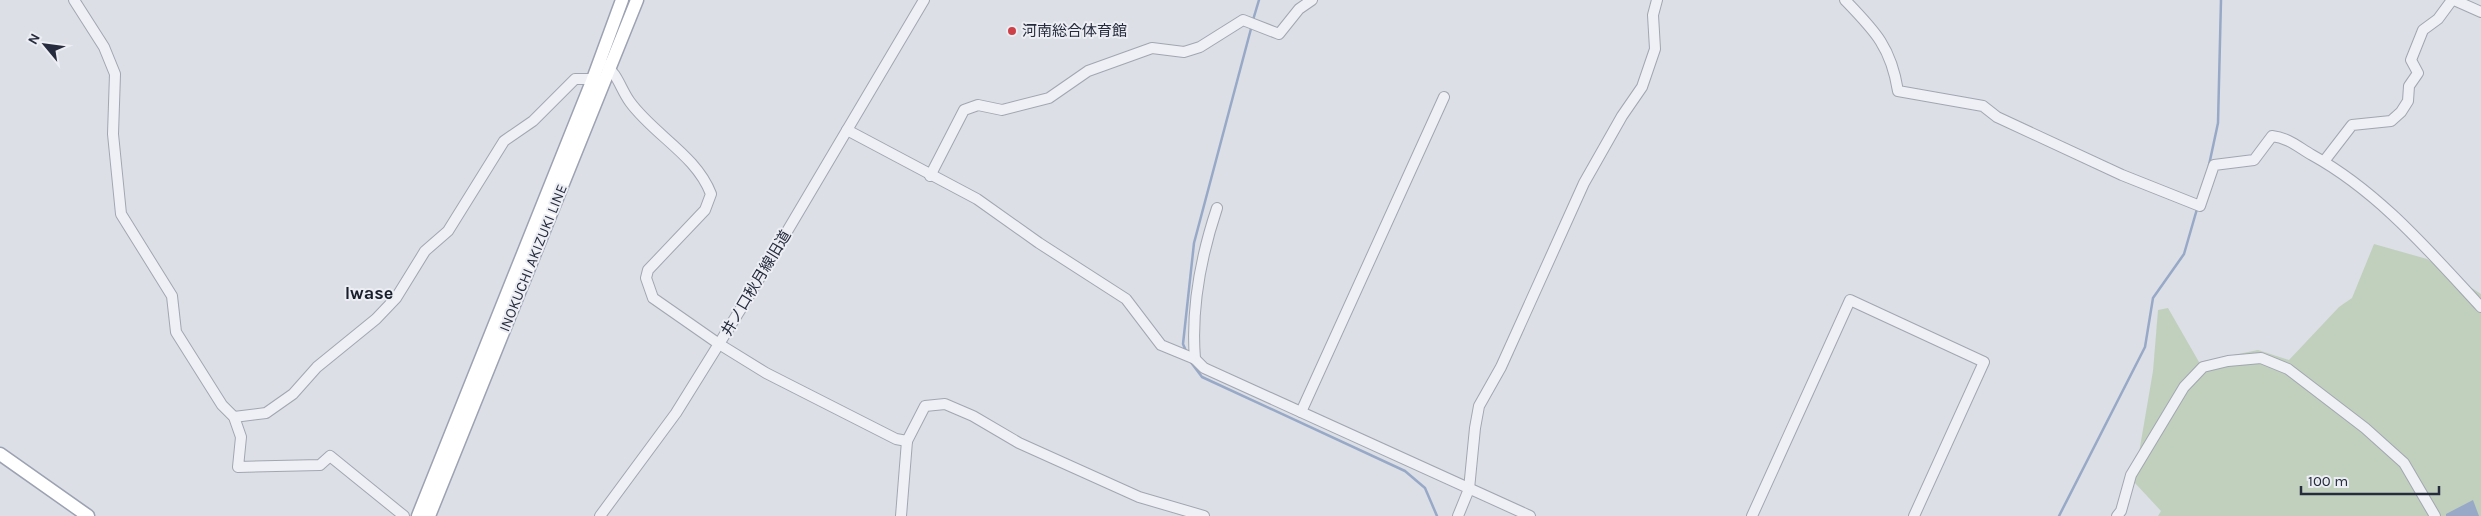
<svg xmlns="http://www.w3.org/2000/svg" width="2481" height="516" viewBox="0 0 2481 516" font-family="Karla,'Noto Sans JP',sans-serif">
<style>
.green{fill:#c0d0bd}
.water{fill:#97a9c7}
.lines{fill:none;stroke-linecap:round;stroke-linejoin:round}
.stream{stroke:#97a9c7;stroke-width:2.5}
.minor-casing{stroke:#a2a6b0;stroke-width:12}
.major-casing{stroke:#9ca2b2;stroke-width:15}
.minor{stroke:#eff0f5;stroke-width:10}
.major{stroke:#fff;stroke-width:12}
.poi-dot{fill:#cd4047;stroke:#eceef4;stroke-width:2}
.labels{text-anchor:middle;dominant-baseline:central;stroke-width:4;stroke-linejoin:round;paint-order:stroke}
.poi-label{font-size:15px;fill:#262c3d;stroke:#eceef4;text-anchor:start}
.street-label{font-size:15px;fill:#262c3d;stroke:#eceef4}
.quarter-label{font-size:18px;font-weight:bold;fill:#191e2d;stroke:#eceef4}
</style>
<rect width="100%" height="100%" fill="#dcdfe6"/>
<path class="green" d="M2374,244L2427,259L2481,294V516H2158L2161,511L2134,482L2153,371L2158,310L2168,308L2199,362L2258,350L2289,360L2339,307L2352,298Z"/>
<path class="water" d="M2473,500L2479,516H2446V514Z"/>
<g class="lines">
<g class="stream">
<path d="M1253,20L1259,0"/>
<path d="M2209,165L2218,123L2221,0"/>
<path d="M1186,351L1183,344L1194,243L1252,25"/>
<path d="M1190,361L1202,377L1405,471L1425,488L1437,516"/>
<path d="M2059,516L2145,347L2153,298L2184,254L2197,209"/>
</g>
<g class="minor-casing">
<g id="minor">
<path d="M74,0L104,47L115,74L113,134L121,214L172,296L176,332L222,405L234,417L241,437L238,467L320,465L330,456L404,516"/>
<path d="M1845,0C1875,31 1891,47 1898,91L1983,106L1997,117L2122,175L2200,206L2214,165L2254,160L2272,136C2289,138 2298,147 2312,155C2379,192 2429,251 2481,307"/>
<path d="M2454,0L2481,12"/>
<path d="M604,64C618,74 620,88 630,102C654,135 696,155 711,194L705,210L648,270L646,278L653,298L719,344L766,373L896,439L907,441"/>
<path d="M847,130L977,199L1039,243L1126,299L1161,345L1195,359"/>
<path d="M2325,160L2352,125L2391,121L2401,112L2408,101L2409,86L2418,73L2411,60L2423,30L2438,19L2452,0"/>
<path d="M930,176L964,110L978,105L1002,110L1049,98L1088,71L1152,48L1184,52L1200,47L1243,20L1279,34L1299,9L1312,0"/>
<path d="M1217,208C1201,256 1191,309 1195,359L1204,368L1530,516"/>
<path d="M1301,412L1444,97"/>
<path d="M234,417L266,413L293,394L317,367L376,319L396,298L425,251L448,231L504,141L533,121L575,79H593"/>
<path d="M907,441L925,406L945,404L973,416L1019,443L1139,497L1204,516"/>
<path d="M600,516L676,413L750,294L924,0"/>
<path d="M901,516L907,441"/>
<path d="M1458,516L1469,489L1475,428L1479,406L1501,367L1584,183L1622,116L1642,87L1655,49L1653,15L1657,0"/>
<path d="M1752,516L1850,300L1984,362L1914,516"/>
<path d="M2117,516L2121,511L2131,475L2184,387L2203,367L2228,361L2261,358L2288,369L2365,428L2404,463L2435,516"/>
</g>
</g>
<g class="major-casing">
<g id="major">
<path d="M0,454L88,516"/>
<path d="M418,516L593,79L622,0"/>
<path d="M429,516L637,0"/>
</g>
</g>
<use href="#minor" class="minor"/>
<use href="#major" class="major"/>
</g>
<circle class="poi-dot" cx="1012" cy="31" r="5"/>
<g class="labels">
<g class="poi-label">
<text x="1022" y="31">河南総合体育館</text>
</g>
<g class="street-label">
<text transform="translate(533 258) rotate(-68)">INOKUCHI AKIZUKI LINE</text>
<text transform="translate(756 283) rotate(-59)">井ノ口秋月線旧道</text>
</g>
<g class="quarter-label">
<text x="369" y="293">Iwase</text>
</g>
</g>
<g transform="translate(45 45) rotate(299)" stroke="#eceef4" stroke-width="4" paint-order="stroke">
<path d="M0-4L9 19L0 12L-9 19Z" fill="#262c3d"/>
<text y="-8" font-size="14" font-weight="bold" text-anchor="middle" fill="#262c3d">N</text>
</g>
<path d="M2301 486v8h138v-8" fill="none" stroke="#262c3d" stroke-width="2.5"/>
<text x="2308" y="486" font-size="15" fill="#262c3d" stroke="#eceef4" stroke-width="4" paint-order="stroke">100 m</text>
</svg>
